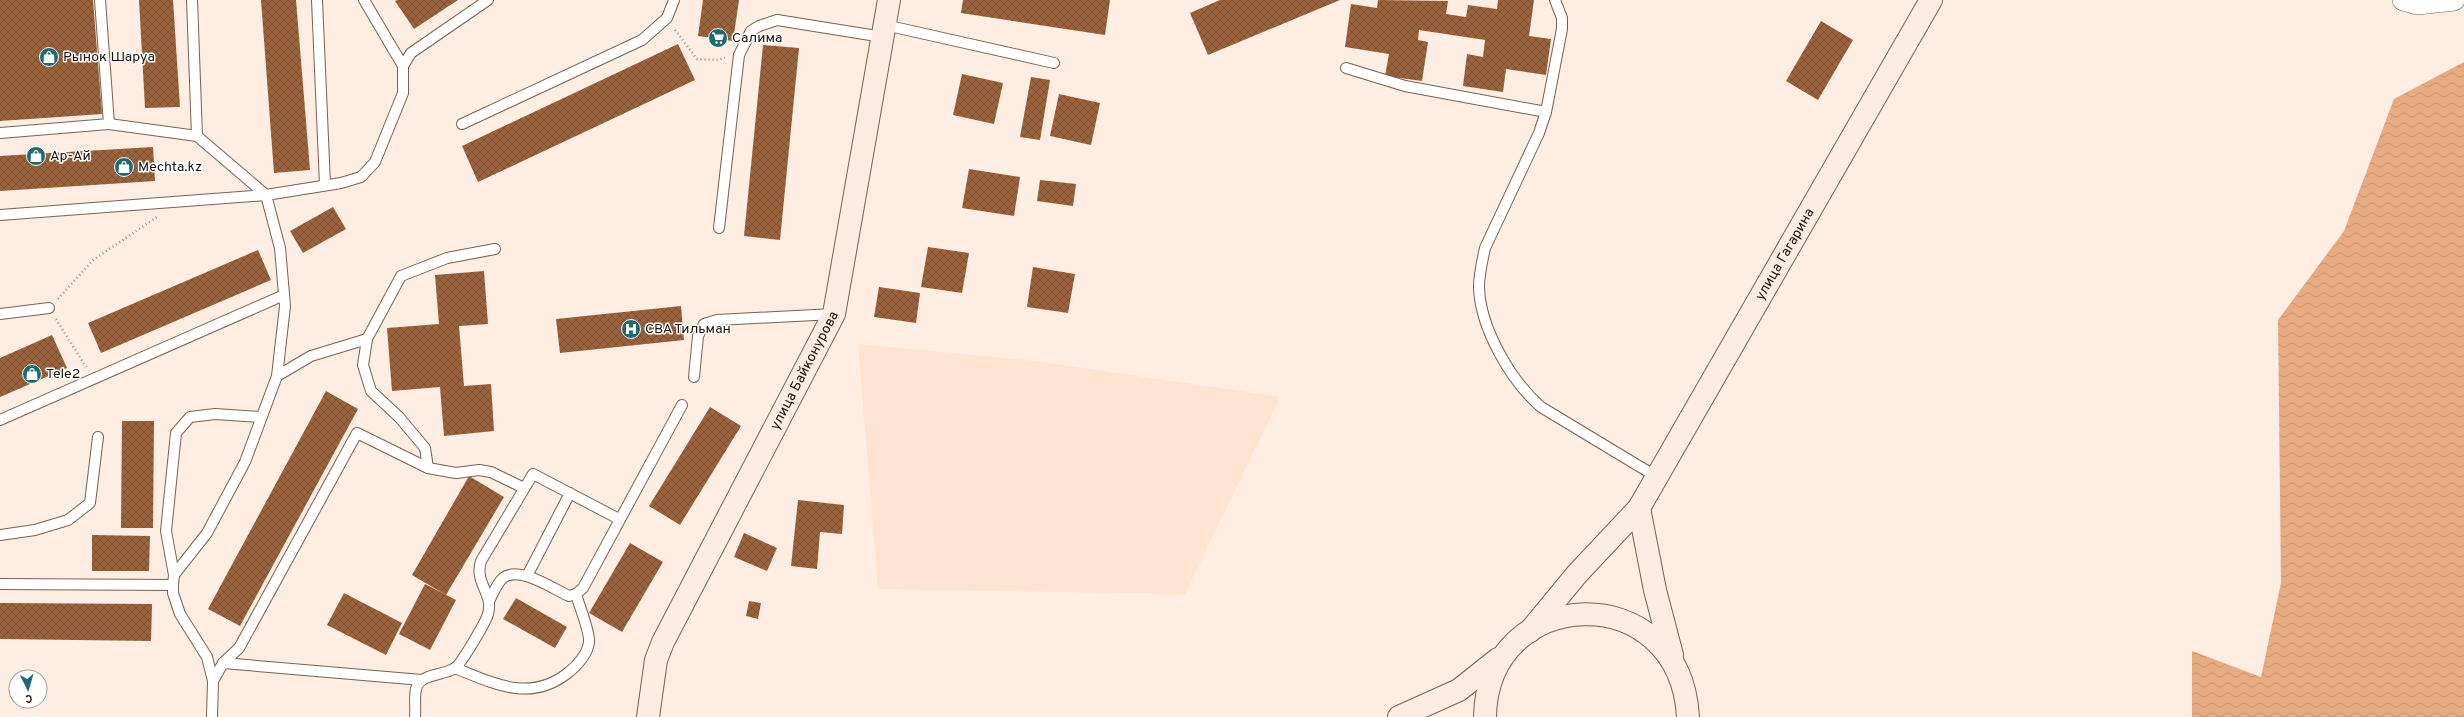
<svg xmlns="http://www.w3.org/2000/svg" width="2464" height="717" viewBox="0 0 2464 717" font-family="Overpass,sans-serif">
<style>
.built{fill:#fee3d1}
.water{fill:url(#water-waves)}
.building{fill:url(#building-cross-hatch)}
.lines{fill:none;stroke-linecap:round;stroke-linejoin:round}
.lane-casing{stroke:#796152;stroke-width:12}
.street-casing{stroke:#796152;stroke-width:22}
.secondary-casing{stroke:#796152;stroke-width:24}
.path{stroke:#9b8e85;stroke-width:2.5;stroke-dasharray:1 3;stroke-linecap:butt}
.lane{stroke:#fff;stroke-width:10}
.street{stroke:#fff;stroke-width:21}
.secondary{stroke:#fbede3;stroke-width:22}
.labels{text-anchor:middle;dominant-baseline:central;stroke-width:3;stroke-linejoin:round;paint-order:stroke}
.poi-label{font-size:14px;fill:#1b120b;stroke:#fff;text-anchor:start}
.street-label{font-size:14px;fill:#1b120b;stroke:#fff}
</style>
<defs>
<pattern id="water-waves" width="16" height="10" patternUnits="userSpaceOnUse"><rect width="16" height="10" fill="#e7ab81"/><path d="M0 5q4-4 8 0t8 0" fill="none" stroke="#c6926e"/></pattern>
<pattern id="building-cross-hatch" width="8" height="8" patternUnits="userSpaceOnUse"><rect width="8" height="8" fill="#9b633c"/><path d="M0 0l8 8M0 8l8-8" fill="none" stroke="#7e5031"/></pattern>
</defs>
<rect width="100%" height="100%" fill="#fdede2"/>
<path class="built" d="M858,344L1035,361L1280,397L1185,594L878,589Z"/>
<path class="water" d="M2464,62V717H2192V651L2261,677L2281,583L2278,320L2344,231L2394,99Z"/>
<g class="building">
<path d="M0,0H93L102,114L0,121Z"/>
<path d="M139,0H173L180,107L145,108Z"/>
<path d="M261,0H296L310,170L274,173Z"/>
<path d="M397,0H458L414,29L395,1Z"/>
<path d="M703,0H739L733,41L698,36Z"/>
<path d="M963,0H1110L1105,35L961,13Z"/>
<path d="M1220,0H1340L1208,55L1190,13Z"/>
<path d="M1378,0L1448,1L1446,14L1466,17L1468,5L1497,9L1498,0H1534L1529,36L1551,39L1546,75L1506,69L1503,92L1463,86L1467,54L1483,57L1485,40L1419,30L1418,40L1428,42L1422,81L1385,76L1389,54L1345,47L1351,4L1377,8Z"/>
<path d="M1821,21L1853,40L1818,100L1786,81Z"/>
<path d="M678,44L695,80L478,182L462,146Z"/>
<path d="M763,45L799,48L780,240L744,236Z"/>
<path d="M962,74L1003,83L994,124L953,115Z"/>
<path d="M1031,77L1050,80L1040,140L1020,137Z"/>
<path d="M1059,94L1100,103L1091,145L1050,136Z"/>
<path d="M153,147L155,181L0,191V156Z"/>
<path d="M969,169L1020,177L1014,216L962,208Z"/>
<path d="M1040,180L1076,184L1073,206L1037,201Z"/>
<path d="M333,207L346,229L303,253L290,231Z"/>
<path d="M928,247L969,253L962,293L921,287Z"/>
<path d="M258,250L271,280L101,353L88,323Z"/>
<path d="M1033,267L1075,274L1068,313L1027,307Z"/>
<path d="M484,271L488,324L459,326L464,386L491,384L494,431L444,436L440,387L392,391L387,328L439,324L435,275Z"/>
<path d="M879,287L920,293L916,323L874,317Z"/>
<path d="M681,306L684,340L560,353L556,319Z"/>
<path d="M52,335L67,368L0,397V358Z"/>
<path d="M326,391L358,409L240,626L208,609Z"/>
<path d="M710,407L741,426L680,525L649,506Z"/>
<path d="M122,421H154L153,528H121Z"/>
<path d="M469,476L504,497L446,595L412,575Z"/>
<path d="M798,500L844,505L842,534L820,532L817,569L791,566Z"/>
<path d="M744,533L777,548L767,571L734,557Z"/>
<path d="M92,535L150,536L149,571H92Z"/>
<path d="M630,543L663,562L622,632L589,613Z"/>
<path d="M425,584L456,600L430,650L399,634Z"/>
<path d="M344,593L402,623L386,655L327,625Z"/>
<path d="M516,598L567,627L555,648L503,619Z"/>
<path d="M749,601L761,603L758,619L746,616Z"/>
<path d="M0,603L152,604L151,641L0,639Z"/>
</g>
<g class="lines">
<g class="lane-casing">
<g id="lane">
<path d="M192,0L197,136"/>
<path d="M317,0L325,185"/>
<path d="M1555,0L1562,18V29L1546,112L1539,133L1485,248C1482,262 1479,274 1479,287C1480,328 1511,381 1541,407L1657,477"/>
<path d="M885,25L1054,63"/>
<path d="M403,66L411,53L488,0"/>
<path d="M1346,68L1405,86L1546,112"/>
<path d="M462,124L642,40L667,18L674,0"/>
<path d="M0,133L109,124L100,0"/>
<path d="M0,215L266,195L197,136L109,124"/>
<path d="M719,228L739,55L751,31L759,26L777,20L883,37"/>
<path d="M0,314L49,308"/>
<path d="M277,376L311,356L367,339"/>
<path d="M694,377L698,336L704,324L717,320L834,314"/>
<path d="M0,420L284,295"/>
<path d="M428,468L425,448L399,417L371,391L363,365L367,339L401,276L447,258L495,249"/>
<path d="M0,535L35,530L68,520L90,503L98,437"/>
<path d="M174,575L166,531L176,433L190,417L215,414L261,417"/>
<path d="M527,576L570,493"/>
<path d="M0,584L173,585"/>
<path d="M489,601C493,594 497,583 503,578C519,565 553,589 569,596L576,594L583,588L682,405"/>
<path d="M223,663L422,680"/>
<path d="M455,668C495,684 531,703 569,672C578,665 588,653 589,642C590,631 579,606 576,594"/>
<path d="M213,681L223,663L239,648L357,433L428,468L456,473L479,470L491,472L524,488"/>
<path d="M212,717L213,681L207,657L180,614L173,593V585L174,575L207,533L245,462L277,376L285,306L280,248L266,195L341,183L361,177L375,162L403,93V66L364,0"/>
<path d="M415,717C416,709 414,697 416,689C420,673 443,676 455,668C461,664 486,622 488,614C494,593 474,584 481,561L533,474L619,519"/>
</g>
</g>
<g class="street-casing">
<path id="street" d="M2403,0L2417,4L2454,0"/>
</g>
<g class="secondary-casing">
<g id="secondary">
<path d="M1639,508L1655,590L1672,655"/>
<path id="s1" d="M1530,631L1577,574L1639,508L1931,0"/>
<path id="s2" d="M648,717L656,660L663,642L834,314L889,0"/>
<path d="M1399,717L1459,690L1498,659"/>
<path d="M1485,717C1487,584 1680,576 1688,717"/>
</g>
</g>
<g class="path">
<path d="M675,30L697,59L716,60L725,58"/>
<path d="M58,299L93,260L157,217"/>
<path d="M56,319L86,367"/>
</g>
<use href="#lane" class="lane"/>
<use href="#street" class="street"/>
<use href="#secondary" class="secondary"/>
</g>
<defs>
<g id="supermarket-disc" transform="scale(1)"><circle r="9.5" fill="#1e6a72" stroke="#fff"/><path d="M-6-5.5h2.5l.6 2H6L4.5 2H-2.5L-4.4-4H-6ZM-1.5 3.2a1.3 1.3 0 1 0 .1 0ZM3 3.2a1.3 1.3 0 1 0 .1 0Z" fill="#fff"/></g>
<g id="shop-disc" transform="scale(1)"><circle r="9.5" fill="#1e6a72" stroke="#fff"/><path d="M-5-2.5h2.3a2.7 3.5 0 0 1 5.4 0H5L5.5 6h-11ZM-1.5-2.5h3a1.5 2.3 0 0 0-3 0Z" fill="#fff"/></g>
<g id="hospital-disc" transform="scale(1)"><circle r="9.5" fill="#1e6a72" stroke="#fff"/><path d="M-5-5h3v3.5h4V-5h3V5h-3V1.5h-4V5h-3Z" fill="#fff"/></g>
</defs>
<g fill-rule="evenodd">
<use href="#supermarket-disc" x="718" y="38"/>
<use href="#shop-disc" x="49" y="57"/>
<use href="#shop-disc" x="36" y="156"/>
<use href="#shop-disc" x="124" y="167"/>
<use href="#hospital-disc" x="631" y="329"/>
<use href="#shop-disc" x="32" y="374"/>
</g>
<g class="labels">
<g class="poi-label">
<text x="732" y="38">Салима</text>
<text x="63" y="57">Рынок Шаруа</text>
<text x="50" y="156">Ар-Ай</text>
<text x="138" y="167">Mechta.kz</text>
<text x="645" y="329">СВА Тильман</text>
<text x="46" y="374">Tele2</text>
</g>
<g class="street-label">
<text stroke="none"><textPath href="#s1" startOffset="457">улица Гагарина</textPath></text>
<text stroke="none"><textPath href="#s2" startOffset="383">улица Байконурова</textPath></text>
</g>
</g>
<g transform="translate(28 689) rotate(175)"><circle r="19" fill="#ffffff" stroke="#a4a09d"/>
<path d="M0-3L7 15L0 10L-7 15Z" fill="#1e6a72"/>
<text y="-6" font-size="11" font-weight="bold" text-anchor="middle" fill="#1b120b">С</text>
</g>
</svg>
